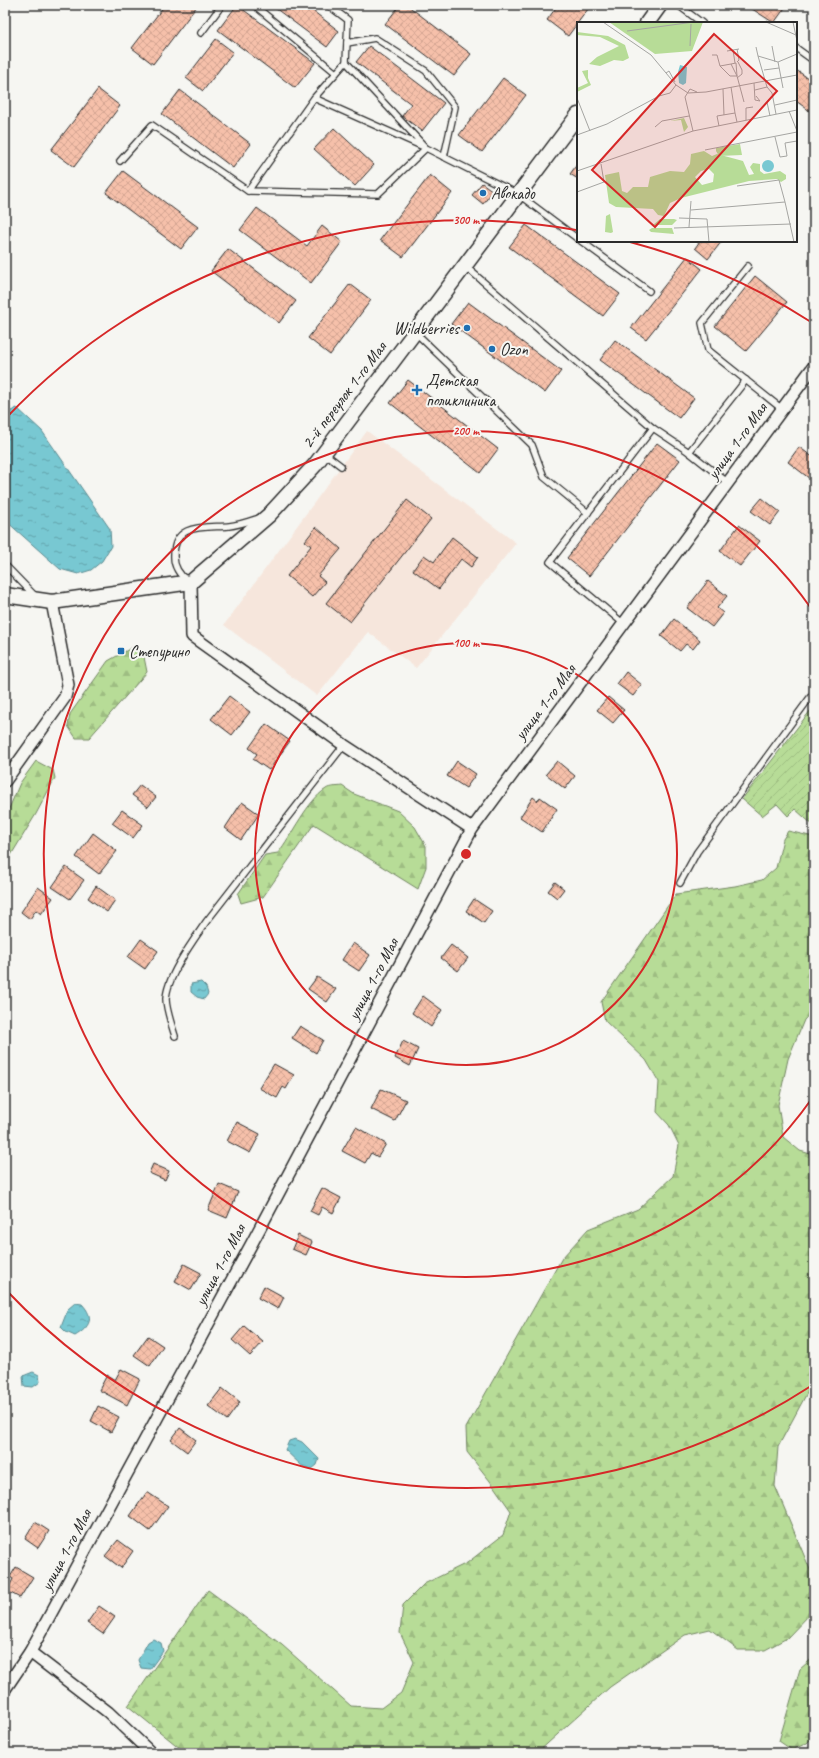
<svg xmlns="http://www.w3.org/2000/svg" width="819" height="1758" viewBox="0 0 819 1758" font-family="Caveat,sans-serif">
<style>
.built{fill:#f6e6dc}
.forest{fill:url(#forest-firs);stroke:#718461}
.garden{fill:url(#garden-furrows);stroke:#718461}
.water{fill:url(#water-ripples);stroke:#59898f}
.building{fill:url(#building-cross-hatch);stroke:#2b2b2b}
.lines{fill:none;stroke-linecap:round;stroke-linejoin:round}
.service-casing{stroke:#2b2b2b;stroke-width:8}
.minor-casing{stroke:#2b2b2b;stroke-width:14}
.tertiary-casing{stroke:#2b2b2b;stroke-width:17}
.service{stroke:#f6f6f2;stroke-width:5.5}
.minor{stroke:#f6f6f2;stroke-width:11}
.tertiary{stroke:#f6f6f2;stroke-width:14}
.ring{fill:none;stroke:#d62828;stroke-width:2}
.poi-dot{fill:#1f6fb2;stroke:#f6f6f2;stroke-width:1.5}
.labels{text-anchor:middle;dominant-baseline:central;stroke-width:4;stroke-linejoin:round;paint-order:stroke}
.poi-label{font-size:17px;fill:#2b2b2b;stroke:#f6f6f2;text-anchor:start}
.street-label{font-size:17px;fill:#2b2b2b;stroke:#f6f6f2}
.inset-road{fill:none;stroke:#a5a5a2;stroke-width:1}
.view{fill:#d62828;fill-opacity:0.15;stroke:#d62828;stroke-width:2}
.inset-edge{fill:none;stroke:#2b2b2b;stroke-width:2}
.centre{fill:#d62828;stroke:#f6f6f2;stroke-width:2}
.ring-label{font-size:12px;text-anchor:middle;font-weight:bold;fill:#d62828;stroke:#f6f6f2;stroke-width:4;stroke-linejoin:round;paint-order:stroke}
</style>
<defs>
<pattern id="forest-firs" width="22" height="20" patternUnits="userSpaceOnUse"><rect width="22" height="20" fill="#b7dc97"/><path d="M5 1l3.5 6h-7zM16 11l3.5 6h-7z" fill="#9ebd82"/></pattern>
<pattern id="garden-furrows" width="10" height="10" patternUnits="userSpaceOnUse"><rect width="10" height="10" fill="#b7dc97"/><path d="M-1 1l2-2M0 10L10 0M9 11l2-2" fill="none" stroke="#9ebd82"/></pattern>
<pattern id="water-ripples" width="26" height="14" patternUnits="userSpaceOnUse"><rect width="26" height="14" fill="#78c8d2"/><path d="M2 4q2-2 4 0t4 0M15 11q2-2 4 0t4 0" fill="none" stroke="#63a3ab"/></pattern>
<pattern id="building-cross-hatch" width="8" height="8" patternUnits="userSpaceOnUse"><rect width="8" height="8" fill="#f6c0aa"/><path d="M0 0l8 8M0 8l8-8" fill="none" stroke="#d3a592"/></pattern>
</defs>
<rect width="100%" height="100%" fill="#f6f6f2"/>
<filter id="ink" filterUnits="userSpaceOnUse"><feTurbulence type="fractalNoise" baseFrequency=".025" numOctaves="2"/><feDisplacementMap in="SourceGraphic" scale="8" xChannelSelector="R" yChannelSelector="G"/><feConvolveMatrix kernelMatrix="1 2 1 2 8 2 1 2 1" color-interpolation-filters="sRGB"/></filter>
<g filter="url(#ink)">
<path class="built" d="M367,431L516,543L416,668L368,632L317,696L224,625Z"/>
<g class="forest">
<path d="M133,647L144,657L147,672L89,738H76L68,726L70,714L108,661Z"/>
<path d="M36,761L53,770L55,778L36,814L5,865V818L20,783Z"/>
<path d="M342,786L354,794L398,811L415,827L426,846V867L418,889L314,824L263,897L241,903L238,894L265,855L278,853C292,835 307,801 326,789C330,786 337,787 342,786Z"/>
<path d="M788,831L814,837V1009L804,1020L788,1059L778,1105L783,1137L800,1151L814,1155V1380L778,1447L775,1486L814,1579L811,1613L787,1638L765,1650H738L710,1629L685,1635L610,1687L537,1753H186L128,1706L208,1590L282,1645L351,1706L381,1708L401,1693L414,1662L400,1633L403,1605L424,1584L467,1563L503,1535L511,1511L490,1481L467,1452L466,1428L562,1258L588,1229L638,1209L673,1176L679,1145L669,1125L657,1112L659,1082L646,1060L605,1021L601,1002L676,894L735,886L762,880L776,868L783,839Z"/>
<path d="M814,1657V1736L807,1743L792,1750L779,1741L800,1669Z"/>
</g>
<path class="garden" d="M814,706V826L795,809L788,816L777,804L762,816L742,799Z"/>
<g class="water">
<path d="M17,408L42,431L110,529L111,546L102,561L91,570L78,574L60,569L5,520V414Z"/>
<path d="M201,982L206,987L208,994L204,999L197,997L191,992V984Z"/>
<path d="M75,1303L82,1304C95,1318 90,1327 75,1336L66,1332L61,1327L68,1309Z"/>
<path d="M33,1372L39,1375L40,1382L33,1387L24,1386L23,1376Z"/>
<path d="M295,1439L302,1442L319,1459L317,1465L312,1469L302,1466L285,1450L289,1441Z"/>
<path d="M153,1639L161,1643L163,1651L150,1669L141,1668L138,1660L148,1642Z"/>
</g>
<g class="building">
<path d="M165,5L197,6L153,64L132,48Z"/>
<path d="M237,5L315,63L295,88L218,30Z"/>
<path d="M271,5H305L339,31L327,47Z"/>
<path d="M400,5H407L471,54L454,76L385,24Z"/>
<path d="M558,5H591L568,36L547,20Z"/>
<path d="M746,5H787L774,23Z"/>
<path d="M216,39L233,52L203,91L186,78Z"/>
<path d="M369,46L444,103L422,131L402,116L411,104L356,62Z"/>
<path d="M796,70L814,82V114L796,101Z"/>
<path d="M503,78L526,95L482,152L459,135Z"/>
<path d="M98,89L120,106L74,167L51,150Z"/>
<path d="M180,90L251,144L233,168L162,114Z"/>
<path d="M334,128L374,165L355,186L314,149Z"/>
<path d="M578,163V179L570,174Z"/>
<path d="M123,171L198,227L181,249L106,193Z"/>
<path d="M430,175L452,193L403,257L380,240Z"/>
<path d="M482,183L493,191L483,204L472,195Z"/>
<path d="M257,208L307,246L322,226L342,242L311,283L240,230Z"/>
<path d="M526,225L620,294L603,316L509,247Z"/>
<path d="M700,241H722L708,259L695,248Z"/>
<path d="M228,249L296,301L279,323L211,271Z"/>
<path d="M687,257L702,269L646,339L631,328Z"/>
<path d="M755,276L787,302L746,351L715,326Z"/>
<path d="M350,284L371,300L330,355L308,338Z"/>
<path d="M468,302L561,371L545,393L451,324Z"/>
<path d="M615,340L694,398L679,418L600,360Z"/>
<path d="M408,380L498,449L480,473L390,403Z"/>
<path d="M657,443L680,460L589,576L567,558Z"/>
<path d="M799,447L814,458V482L788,462Z"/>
<path d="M762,498L780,512L770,525L751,511Z"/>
<path d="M407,500L431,519L350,622L326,603Z"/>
<path d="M739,525L760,541L740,566L720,551Z"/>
<path d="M316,527L341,549L318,576L325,582L312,597L287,576L311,546L305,541Z"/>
<path d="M452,537L478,557L471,567L461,559L439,589L413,570L424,555L434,562Z"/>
<path d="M708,581L727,596L717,608L723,613L712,627L687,608Z"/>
<path d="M674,619L700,640L693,649L686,644L680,651L661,636Z"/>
<path d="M626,672L642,685L633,696L617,684Z"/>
<path d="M229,696L250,712L232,735L211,719Z"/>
<path d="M608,697L624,710L613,723L597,710Z"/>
<path d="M266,724L290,741L269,770L253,759L257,754L249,748Z"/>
<path d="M457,761L476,774L466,788L447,776Z"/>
<path d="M557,761L575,776L565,789L546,774Z"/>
<path d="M140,785L156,797L148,807L132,795Z"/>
<path d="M533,797L538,801L540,797L557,809L542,832L520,817Z"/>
<path d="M242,802L259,814L241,840L225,828Z"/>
<path d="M122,810L143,825L133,838L112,823Z"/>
<path d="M93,833L117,851L99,874L76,857Z"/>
<path d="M66,867L84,880L70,899L52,887Z"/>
<path d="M555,882L564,889L557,898L548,891Z"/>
<path d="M96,886L115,900L107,912L88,898Z"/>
<path d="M38,887L53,898L41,914L36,910L30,919L21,912Z"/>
<path d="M474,899L492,911L484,923L466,911Z"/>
<path d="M141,939L158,951L145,969L128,957Z"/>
<path d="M353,943L370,955L359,971L342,960Z"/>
<path d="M451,945L468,958L458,971L441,958Z"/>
<path d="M317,977L336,989L327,1002L308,989Z"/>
<path d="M423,996L442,1010L431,1027L412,1013Z"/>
<path d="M300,1026L323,1040L316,1053L292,1038Z"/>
<path d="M403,1041L418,1049L410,1066L395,1058Z"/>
<path d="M274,1064L294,1075L286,1089L283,1087L277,1098L259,1088Z"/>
<path d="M381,1089L406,1100L395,1121L371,1109Z"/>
<path d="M237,1122L260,1134L250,1153L227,1141Z"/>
<path d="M356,1127L386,1144L378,1157L371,1153L365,1163L342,1151Z"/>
<path d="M153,1164L169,1171L165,1180L149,1173Z"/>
<path d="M219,1184L238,1192L227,1218L208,1210Z"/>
<path d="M322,1188L341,1198L333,1213L322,1207L318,1215L310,1211Z"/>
<path d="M298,1235L312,1242L306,1255L292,1249Z"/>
<path d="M184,1264L201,1273L191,1290L175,1281Z"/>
<path d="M264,1286L284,1297L278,1309L258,1298Z"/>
<path d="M244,1326L263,1342L250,1356L232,1340Z"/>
<path d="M148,1336L163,1346L150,1366L134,1355Z"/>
<path d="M121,1369L140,1379L127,1405L99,1390L107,1375L115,1380Z"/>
<path d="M222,1388L240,1402L227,1420L208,1406Z"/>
<path d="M98,1406L119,1417L111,1432L91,1421Z"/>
<path d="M180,1428L196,1440L187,1452L171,1440Z"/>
<path d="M147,1492L168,1506L150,1531L130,1516Z"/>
<path d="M35,1522L49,1531L38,1548L25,1539Z"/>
<path d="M118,1540L133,1551L121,1568L105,1556Z"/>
<path d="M16,1567L33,1577L20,1598L7,1591L13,1579L10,1577Z"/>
<path d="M99,1606L115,1617L103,1634L87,1623Z"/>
</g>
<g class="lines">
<g class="service-casing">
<g id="service">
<path d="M254,5L336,73"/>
<path d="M328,5L348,20L346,62"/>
<path d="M678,5L702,23"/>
<path d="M201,33L222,5"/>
<path d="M347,43L375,38L426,71L455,107L444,157"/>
<path d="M796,48L814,61"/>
<path d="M314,98L248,191L378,194L426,148L314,98L346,62L426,148L518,194L578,239"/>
<path d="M120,161L152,125L248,191"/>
<path d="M581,241L649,291"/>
<path d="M465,266L653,428"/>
<path d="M748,266L702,323L708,350L782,409"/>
<path d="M415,332L532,445L544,477L588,513"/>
<path d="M689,452L746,380"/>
<path d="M324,453L341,466"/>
<path d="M5,565L36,597"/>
<path d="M187,580C179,575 174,566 174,557C173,522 205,528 229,526C239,525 250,521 259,518"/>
<path d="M624,624L550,562L653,428L689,452L727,482"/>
<path d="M680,883L697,852L814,692"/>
<path d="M175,1036C172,1026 166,1009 166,999C167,976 193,941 206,922L344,745"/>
</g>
</g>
<g class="minor-casing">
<g id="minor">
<path d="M191,582L192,636L344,745L472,829"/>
<path d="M5,781L65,697L68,685L52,602"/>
<path d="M30,1652L108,1712L151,1753"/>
<path d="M5,1689L30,1652L252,1243L472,829L814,366"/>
</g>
</g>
<g class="tertiary-casing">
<g id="tertiary">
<path d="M647,23L660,5"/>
<path d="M5,595L52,602L191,582L269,515L315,465L578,115"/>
</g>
</g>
<use href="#service" class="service"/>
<use href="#minor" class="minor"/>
<use href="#tertiary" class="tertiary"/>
</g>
</g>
<g class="ring">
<circle cx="466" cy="854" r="211"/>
<path d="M813 1097A423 423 0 1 1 813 611"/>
<path d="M811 1386A634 634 0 0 1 6 1290M6 418A634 634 0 0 1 576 230M630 242A634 634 0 0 1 811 322"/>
</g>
<g class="poi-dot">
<circle cx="483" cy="193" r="4"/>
<circle cx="467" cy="328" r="4"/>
<circle cx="492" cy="349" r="4"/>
<path d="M415 384h4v4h4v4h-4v4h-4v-4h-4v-4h4z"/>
<rect x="117" y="647" width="8" height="8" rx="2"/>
</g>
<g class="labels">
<g class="poi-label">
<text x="491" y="193">Авокадо</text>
<text x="459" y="328" text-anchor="end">Wildberries</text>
<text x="500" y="349">Ozon</text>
<text x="426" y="380">Детская<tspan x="426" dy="20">поликлиника</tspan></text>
<text x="129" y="651">Степурино</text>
</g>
<g class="street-label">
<text transform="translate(344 395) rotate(-53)">2-й переулок 1-го Мая</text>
<text transform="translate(737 441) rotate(-54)">улица 1-го Мая</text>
<text transform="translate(545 702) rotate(-53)">улица 1-го Мая</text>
<text transform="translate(373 979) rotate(-62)">улица 1-го Мая</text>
<text transform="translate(220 1265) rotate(-62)">улица 1-го Мая</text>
<text transform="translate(66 1550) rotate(-62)">улица 1-го Мая</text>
</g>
</g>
<g transform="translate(577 22)">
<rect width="220" height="220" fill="#f6f6f2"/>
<path d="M0,10L31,14L48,23L52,36L46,39L37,38L23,44L12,42L20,35L42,24L23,15L0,13ZM11,48V56L14,63L0,70V66L11,61L5,49ZM107,96L111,105L107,110L104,98L93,99ZM127,129L135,134L140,132L166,139L172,153L177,152L173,145L176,141L183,142V149L187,152L203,149L209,153V157L204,160L200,157L172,159L104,176L93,181L87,194L81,193L76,187L39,185L32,181L28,153L42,150L45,169L50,171L56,165H71L73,155L93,149L107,150L113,142L114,132ZM132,147L137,152L136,160L125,163L118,155L124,149ZM33,192L36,210L34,211L28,210L29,194ZM97,197L100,198L95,203H76L83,197ZM75,206H95L97,212L74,210L72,208Z" fill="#b7dc97" fill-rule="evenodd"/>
<path d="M32,0H126L115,29L78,32ZM163,122L165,133L142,134L139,129V126Z" fill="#b7dc97"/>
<path d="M103,43L110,45L109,61L106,63L102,61L101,50ZM185 144a6 6 0 1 1 12 0a6 6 0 1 1-12 0Z" fill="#78c8d2"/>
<path class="inset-road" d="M26,0L74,33L99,63L111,71M189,0L219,13M216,0L220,19M50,9L117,0M113,24L114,2M195,24L198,40M179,25L181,34L201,40M160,27L162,38L160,40M156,28L158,41M150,29L162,27M135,33H140L143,44M154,42L143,44L153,54H160L154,42L159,41L160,54L167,80M187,48L202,46M89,51L92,49L98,60M160,56L165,52V48L161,40M177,61L178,78L183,79L179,74M154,65L158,91M190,65L195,71L199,92M206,66L201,40L220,32M146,67L147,93M178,68L190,65L181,34M111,71L129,70L220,53M0,76L13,109M190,80L193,94M198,83L220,78M212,89L220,109M169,98V86L176,85M142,104L140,94L158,91L160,100M78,105L85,99L112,94M116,109L108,75L113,67L120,70M0,113L30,102L82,74L93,71L99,63M198,115L203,135L210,134L208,121L220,119M128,128L220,110M0,149L116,109L220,88M160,164L202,158L208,180M0,170L27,160L24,142M114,188L208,180L217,220M102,196L130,197L132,220M112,205L114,179M97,206L214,202"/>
<path class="view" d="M137,12L200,69L78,205L15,148Z"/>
<rect width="220" height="220" class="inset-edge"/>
</g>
<circle cx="466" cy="854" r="6" class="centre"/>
<g class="ring-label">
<text x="466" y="224">300 m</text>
<text x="466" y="435">200 m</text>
<text x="466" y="647">100 m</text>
</g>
<rect width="819" height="1758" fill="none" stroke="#f6f6f2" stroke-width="20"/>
<rect x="10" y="10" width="799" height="1738" fill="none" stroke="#2b2b2b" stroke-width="1.5" filter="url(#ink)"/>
</svg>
